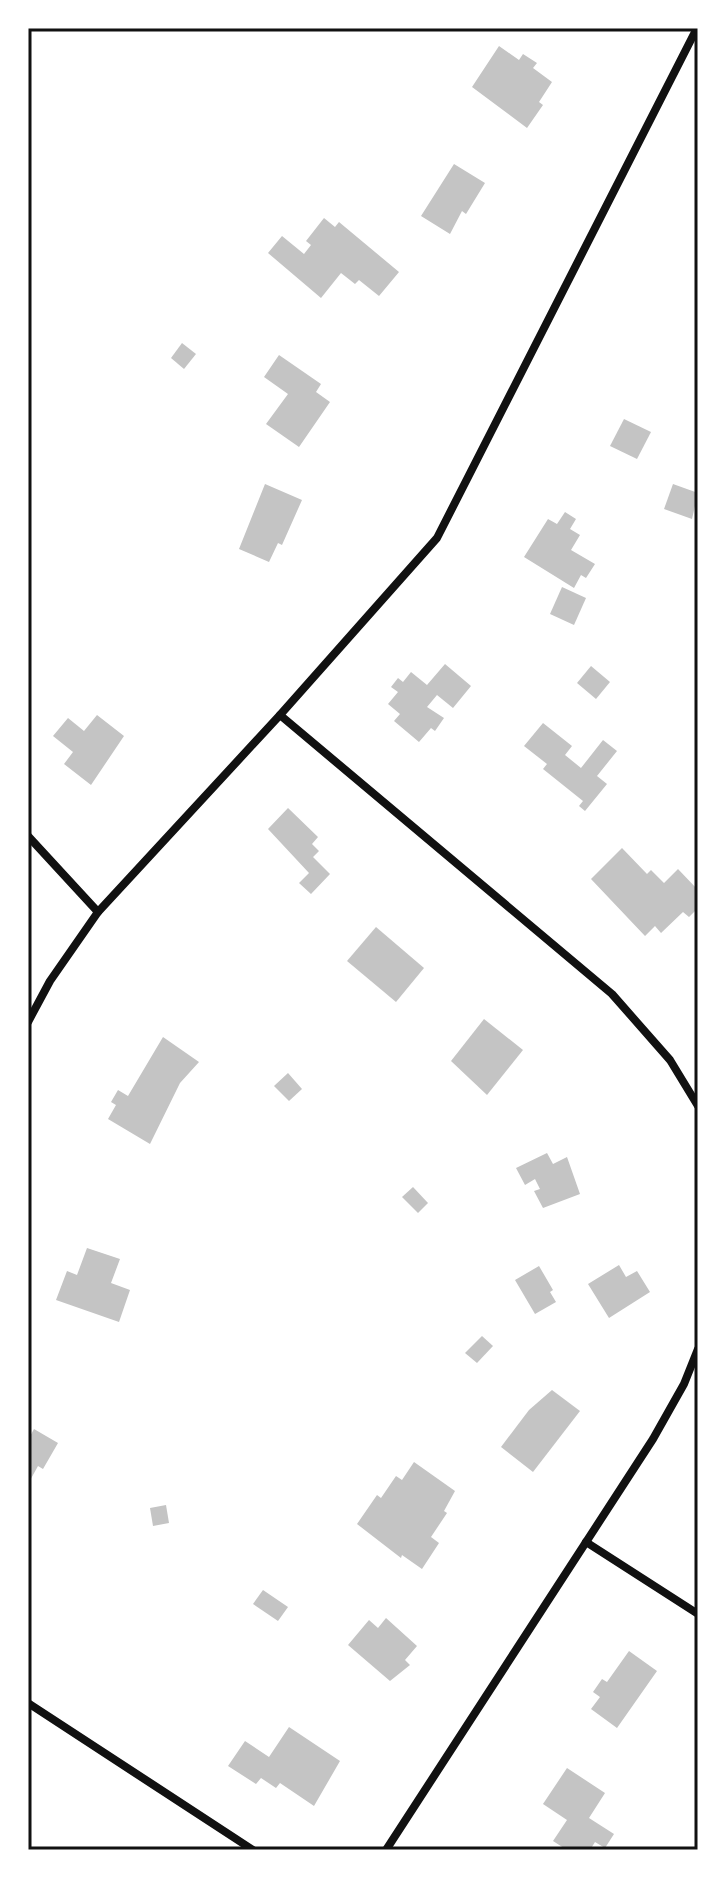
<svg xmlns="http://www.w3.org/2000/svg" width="726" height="1878" viewBox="0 0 726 1878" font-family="'Titillium Web',sans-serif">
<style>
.building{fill:#c4c4c4}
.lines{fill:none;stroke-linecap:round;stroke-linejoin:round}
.minor{stroke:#111;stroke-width:8}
.neatline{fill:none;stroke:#111;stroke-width:3}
</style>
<rect width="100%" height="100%" fill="#fff"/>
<g class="building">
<path d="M499,46L519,60L523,54L537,63L533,68L552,82L539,102L543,105L527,128L472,87Z"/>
<path d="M454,164L485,183L466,214L462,211L450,234L421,216Z"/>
<path d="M324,218L335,227L339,222L399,272L379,296L359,280L355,284L341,273L321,298L268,253L282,236L304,254L311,245L306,241Z"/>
<path d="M182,343L196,354L184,369L171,358Z"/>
<path d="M279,355L321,384L316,392L330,402L299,447L266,424L288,394L264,377Z"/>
<path d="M624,419L651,432L637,459L610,446Z"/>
<path d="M265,484L302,500L282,545L278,543L269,562L239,549Z"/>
<path d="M673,484L698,493L692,519L664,509Z"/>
<path d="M565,512L576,519L570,529L580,535L571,550L595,564L586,578L581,575L574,588L524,557L548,519L557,524Z"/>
<path d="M562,587L586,598L574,625L550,614Z"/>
<path d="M445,664L471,686L453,708L437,695L427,707L444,718L435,731L431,728L419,742L394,721L400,714L388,704L398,692L391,687L398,678L403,682L411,672L427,685Z"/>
<path d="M591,666L610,682L596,699L577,683Z"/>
<path d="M97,715L124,736L91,785L64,764L73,752L53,736L68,718L84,731Z"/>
<path d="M543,723L572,746L565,755L581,768L603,740L617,751L597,776L607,784L585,811L579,806L583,801L543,769L547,764L524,746Z"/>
<path d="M288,808L318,837L312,844L319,851L313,857L330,874L311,894L299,883L309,873L268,829Z"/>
<path d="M622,848L647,874L651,870L664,883L678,869L698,890L695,894L698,908L689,917L683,912L661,933L655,926L645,936L591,879Z"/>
<path d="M376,927L424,968L396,1002L347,961Z"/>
<path d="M484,1019L523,1050L487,1095L451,1061Z"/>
<path d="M163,1037L199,1062L180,1083L150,1144L108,1119L116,1105L111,1102L118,1090L128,1096Z"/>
<path d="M288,1073L302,1089L289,1101L274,1086Z"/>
<path d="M547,1153L553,1164L567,1157L580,1194L543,1208L534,1191L540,1189L535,1179L525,1185L516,1168Z"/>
<path d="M413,1187L428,1203L418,1213L402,1197Z"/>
<path d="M87,1248L120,1259L111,1283L130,1290L119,1322L56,1300L67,1271L77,1275Z"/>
<path d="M619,1265L626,1277L637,1271L650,1292L609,1318L588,1284Z"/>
<path d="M539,1266L553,1290L550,1292L556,1302L535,1314L515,1280Z"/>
<path d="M482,1336L493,1346L477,1363L465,1353Z"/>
<path d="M552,1390L580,1411L533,1472L501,1447L529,1410Z"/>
<path d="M34,1429L58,1443L43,1469L38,1466L28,1484V1440Z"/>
<path d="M414,1462L455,1491L444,1511L447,1513L431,1537L439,1543L422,1569L402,1555L401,1558L357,1524L377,1495L381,1498L396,1476L402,1480Z"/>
<path d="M166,1505L169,1523L153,1526L150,1508Z"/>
<path d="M263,1590L288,1607L278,1621L253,1604Z"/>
<path d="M386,1618L417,1646L405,1660L410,1665L390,1681L348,1645L369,1620L378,1628Z"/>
<path d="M629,1651L657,1671L617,1728L591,1709L600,1697L593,1692L602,1679L607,1682Z"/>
<path d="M289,1727L340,1761L314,1806L280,1783L276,1788L261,1778L256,1784L228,1766L245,1741L269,1757Z"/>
<path d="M567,1768L605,1793L589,1818L614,1834L605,1848L595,1842L590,1850H567L553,1841L567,1820L543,1804Z"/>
</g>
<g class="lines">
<g class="minor">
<path d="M280,715L612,994L670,1060L698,1106"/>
<path d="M28,836L98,912"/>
<path d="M28,1022L50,981L98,912L280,715L437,538L697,28"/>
<path d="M586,1542L698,1614"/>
<path d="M28,1703L253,1850"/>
<path d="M386,1850L653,1439L684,1384L698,1349"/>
</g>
</g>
<rect width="726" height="1878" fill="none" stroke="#ffffff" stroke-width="60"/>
<rect x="30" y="30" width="666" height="1818" class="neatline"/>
</svg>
